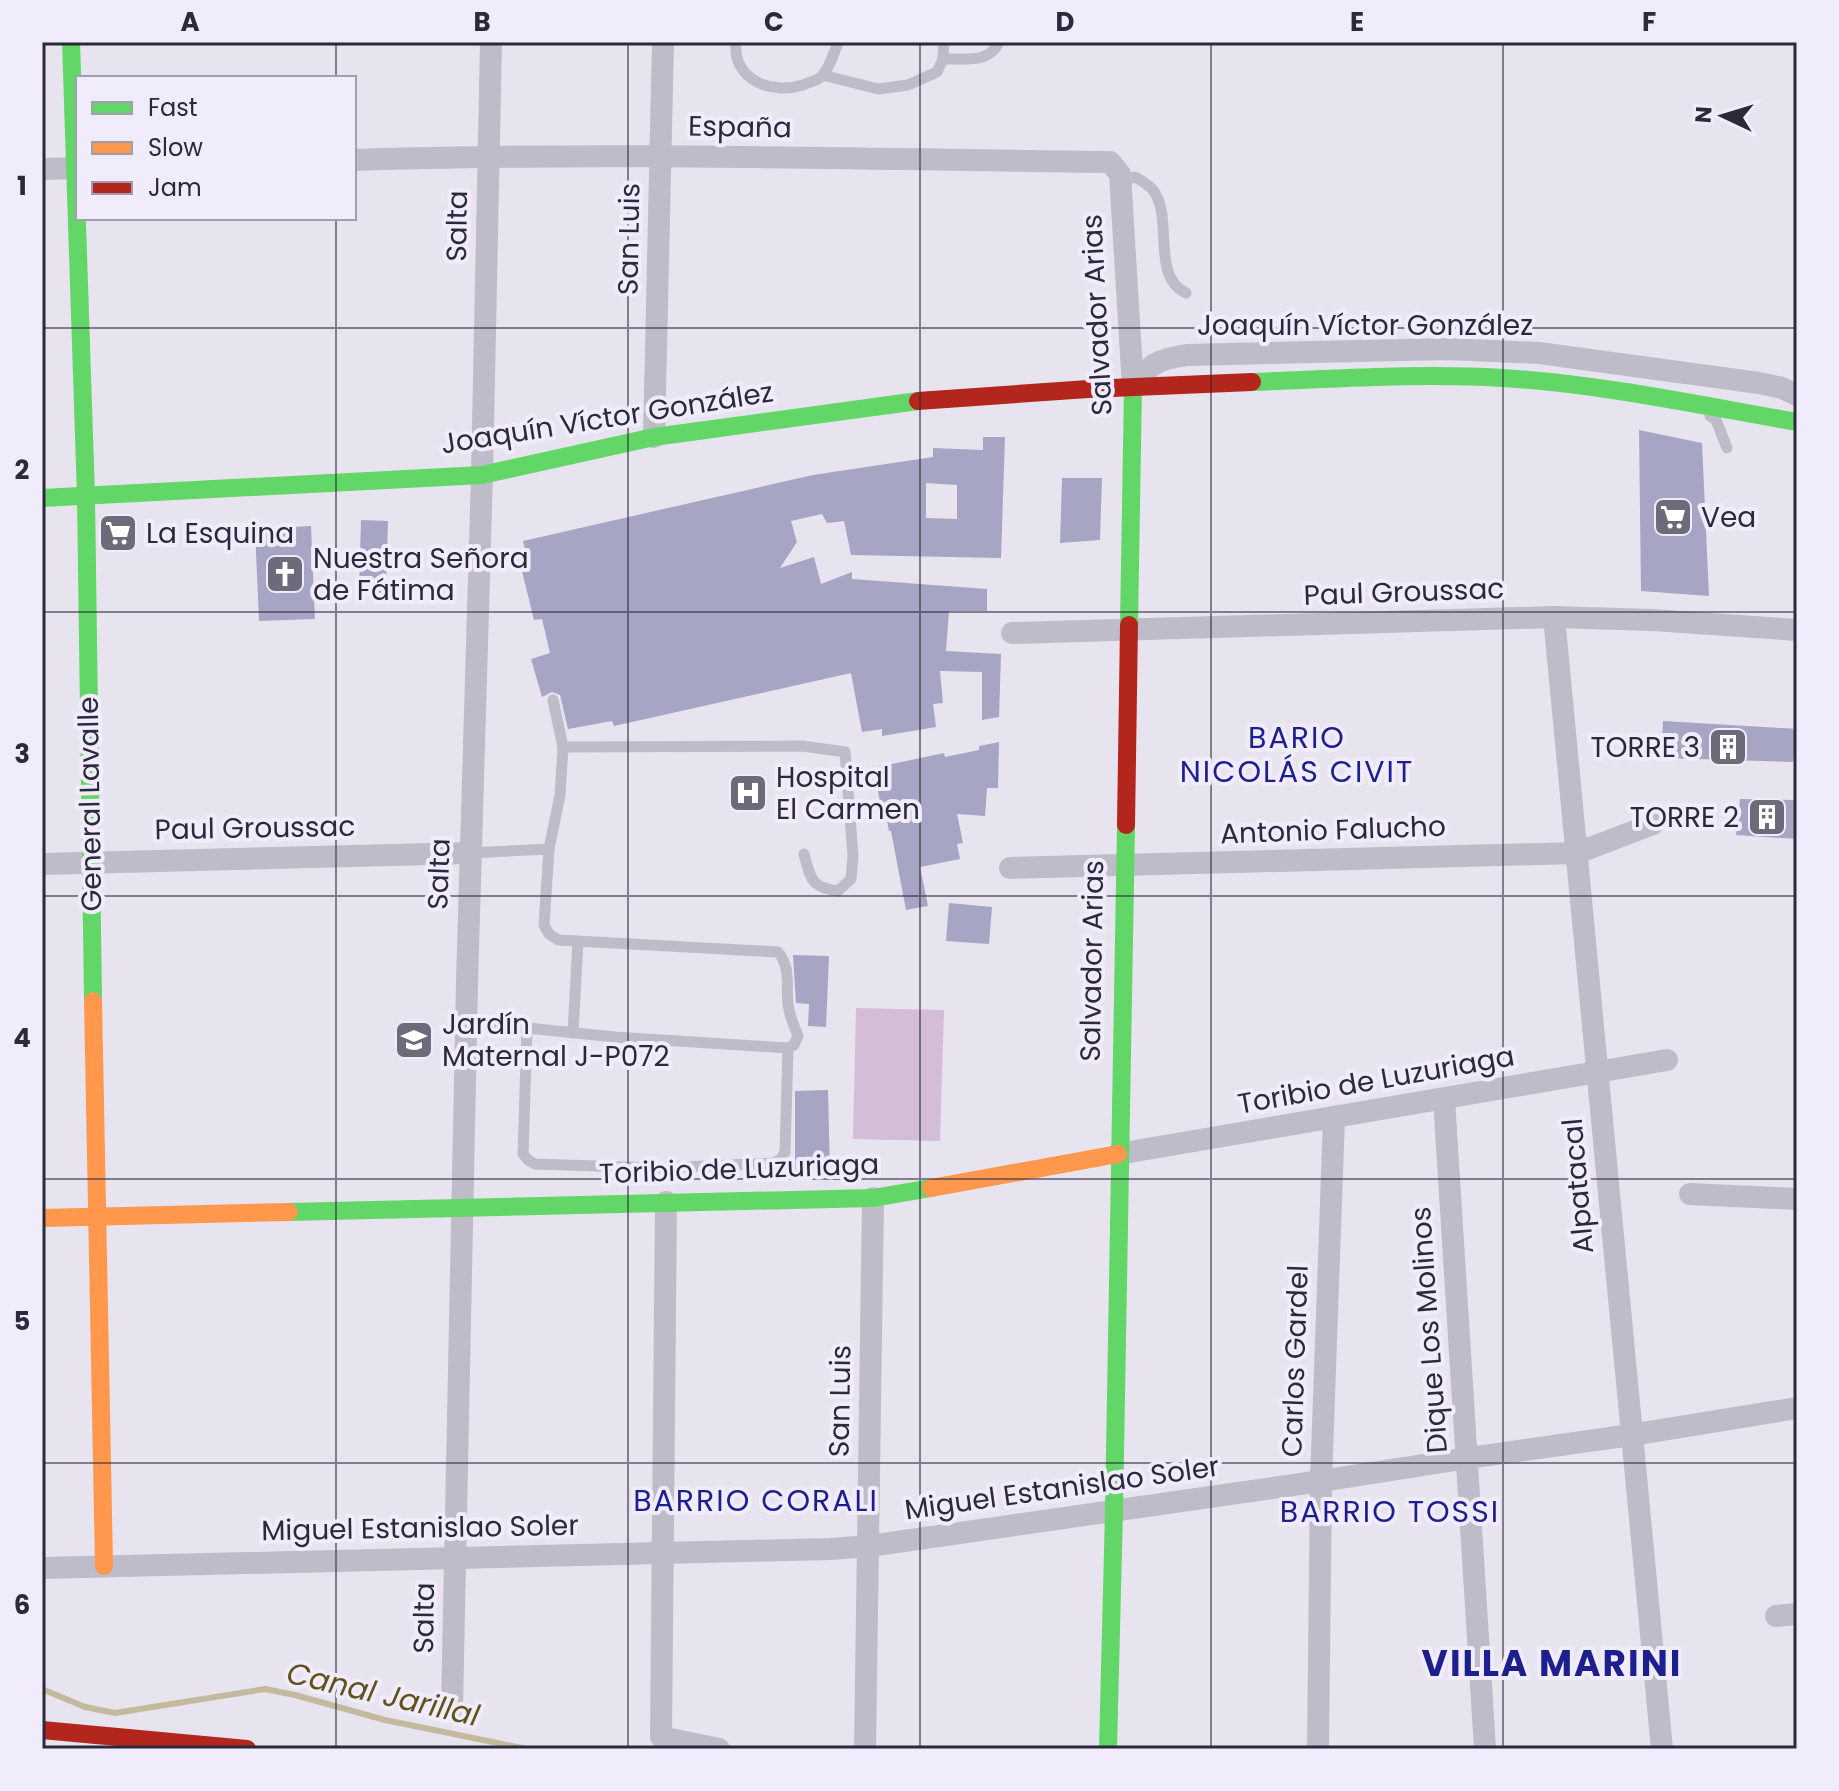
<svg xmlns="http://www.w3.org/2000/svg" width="1839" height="1791" viewBox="0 0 1839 1791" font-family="Poppins,sans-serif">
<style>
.green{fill:#d4bdd6}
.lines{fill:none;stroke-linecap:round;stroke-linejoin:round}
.stream{stroke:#c3ba9e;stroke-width:6}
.building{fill:#a6a5c4;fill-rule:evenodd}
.lane{stroke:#bfbcc9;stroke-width:11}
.street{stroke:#bfbcc9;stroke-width:22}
.fast{stroke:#63d668;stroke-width:18}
.slow{stroke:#ff974d;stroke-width:18}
.jam{stroke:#b3261e;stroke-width:18}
.grid{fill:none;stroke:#2b2a3a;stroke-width:2;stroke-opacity:0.55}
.labels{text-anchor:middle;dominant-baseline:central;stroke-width:8;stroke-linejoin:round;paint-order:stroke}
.street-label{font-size:28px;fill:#2b2a3a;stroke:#f0ecfb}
.poi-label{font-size:28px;fill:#2b2a3a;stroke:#f0ecfb;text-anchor:start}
.neighbourhood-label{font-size:30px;letter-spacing:2px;fill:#1e1f8e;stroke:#f0ecfb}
.water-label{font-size:30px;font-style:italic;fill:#5f521c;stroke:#f0ecfb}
.district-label{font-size:36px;font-weight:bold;letter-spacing:2px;fill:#1e1f8e;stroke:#f0ecfb}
.neatline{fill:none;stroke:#2b2a3a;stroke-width:3}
.grid-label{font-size:26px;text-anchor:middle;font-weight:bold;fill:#2b2a3a}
</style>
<rect width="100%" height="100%" fill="#e7e4ef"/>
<path class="green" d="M856,1008L944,1010L940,1141L853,1139Z"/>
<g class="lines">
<path class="stream" d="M42,1689L85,1707L115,1713L265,1689L295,1695L385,1720L527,1749"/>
</g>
<g class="building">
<path d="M1639,430L1702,443L1709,596L1641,591Z"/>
<path d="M983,437H1005L1001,558L851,555L844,521L827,523L822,514L791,521L797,542L780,568L814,557L821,584L852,572V579L987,589V611H949L946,651L1001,654L999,717L982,720V672L940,671L943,703L933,704L936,727L882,736V729L862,732L851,673L614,726L612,721L568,729L560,695L552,692L542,697L531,659L550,653L542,619L534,620L522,571L530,568L523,541L813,475L933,457V448L983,450ZM926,483L957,485V519L926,518Z"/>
<path d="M1062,478H1102L1100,540L1060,543Z"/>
<path d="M361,520L388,521L386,593L359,592Z"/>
<path d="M311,526L315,619L259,621L255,529Z"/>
<path d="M1663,721L1797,729L1793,762L1661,758Z"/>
<path d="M999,742L998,788H987L985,816L957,814L963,843L957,844L960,859L920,867L928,906L906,910L891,831H889L886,815L883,816L873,768L944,753L945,757L979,750V746Z"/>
<path d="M1740,799L1797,800V839L1736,835Z"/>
<path d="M949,903L992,907L989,944L946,941Z"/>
<path d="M793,955L829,956L826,1027L808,1026L809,1004L796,1003Z"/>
<path d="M828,1090L830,1172L795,1173V1091Z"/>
</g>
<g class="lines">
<g class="lane">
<path d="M736,42C732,80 772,95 803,85C809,82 816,81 821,77C829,69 834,53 838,42"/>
<path d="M943,59C965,58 989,64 999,42"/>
<path d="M823,75L878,89L908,85L937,72L943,59L944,42"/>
<path d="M1120,181L1135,177C1142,181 1151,186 1155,193C1172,219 1152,278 1186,293"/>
<path d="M1710,416L1716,420L1727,448"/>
<path d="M563,747L803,746L845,752L853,856L851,879L838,891C811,887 811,880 804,854"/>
<path d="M549,849L560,795L563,747L553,700"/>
<path d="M470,853L549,849L544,925L549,934L558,940L778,952C791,967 786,986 788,1004C789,1015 794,1026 798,1036L794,1045L788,1048L615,1037L527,1028L523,1154L528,1160L535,1164L658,1168L774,1163L781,1159L785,1152L788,1048"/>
<path d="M466,1023L527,1028"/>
<path d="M573,1033L578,941"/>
</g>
<g class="street">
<path d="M354,160C606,152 858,159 1110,162L1120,174L1133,387"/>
<path d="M42,169L78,168"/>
<path d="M1133,387C1151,363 1156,360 1187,355L1448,349L1539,353L1759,383L1782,388L1797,395"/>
<path d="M654,437L663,42"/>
<path d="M1554,617L1662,1749"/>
<path d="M1012,633L1554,617L1653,620L1797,630"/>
<path d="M42,864L470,853"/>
<path d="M1010,868L1577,853L1653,824"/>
<path d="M1444,1099L1485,1749"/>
<path d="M1118,1154L1667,1060"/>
<path d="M1690,1194L1797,1199"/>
<path d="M666,1202L661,1737L719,1749"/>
<path d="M42,1568L830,1549L869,1546L1321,1481L1468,1458L1631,1435L1797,1408"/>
<path d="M1776,1616L1797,1614"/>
<path d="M452,1708L467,983L482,475L491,42"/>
<path d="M865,1749L873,1198"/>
<path d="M1318,1749L1321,1481L1334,1118"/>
</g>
<g class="fast">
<path d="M71,42L86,496L93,1001"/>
<path d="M1252,382C1336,379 1419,373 1502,378C1601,384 1699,405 1797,422"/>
<path d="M42,498L482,475L654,437L918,401"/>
<path d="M1129,625L1133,387"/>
<path d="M289,1212L873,1198L931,1188"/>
<path d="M1108,1749L1114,1511L1126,825"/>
</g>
<g class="slow">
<path d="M93,1001L104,1566"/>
<path d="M931,1188L1118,1154"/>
<path d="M42,1218L289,1212"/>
</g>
<g class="jam">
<path d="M918,401L1088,389L1252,382"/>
<path d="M1126,825L1129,625"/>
<path d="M42,1730L247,1749"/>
</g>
</g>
<path class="grid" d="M336,42V78M628,42V1749M920,42V1749M1211,42V1749M1503,42V1749M336,218V1749M42,328H1797M42,612H1797M42,896H1797M42,1179H1797M42,1463H1797"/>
<defs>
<g id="supermarket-square" transform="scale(2)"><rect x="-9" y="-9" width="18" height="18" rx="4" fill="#6d6b79" stroke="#f0ecfb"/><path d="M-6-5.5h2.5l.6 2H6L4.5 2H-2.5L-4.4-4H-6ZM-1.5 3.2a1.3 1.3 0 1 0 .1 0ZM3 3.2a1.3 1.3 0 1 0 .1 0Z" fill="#fff"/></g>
<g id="church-square" transform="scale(2)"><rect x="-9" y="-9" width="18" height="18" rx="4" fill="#6d6b79" stroke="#f0ecfb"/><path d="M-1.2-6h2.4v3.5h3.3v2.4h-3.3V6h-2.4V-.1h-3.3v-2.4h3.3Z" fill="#fff"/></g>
<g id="building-square" transform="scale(2)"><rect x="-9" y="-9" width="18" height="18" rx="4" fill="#6d6b79" stroke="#f0ecfb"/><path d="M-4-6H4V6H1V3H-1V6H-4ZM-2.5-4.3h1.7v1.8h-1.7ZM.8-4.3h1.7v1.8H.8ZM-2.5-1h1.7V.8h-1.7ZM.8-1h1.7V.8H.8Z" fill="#fff"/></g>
<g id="hospital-square" transform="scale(2)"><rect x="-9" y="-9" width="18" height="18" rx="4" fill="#6d6b79" stroke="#f0ecfb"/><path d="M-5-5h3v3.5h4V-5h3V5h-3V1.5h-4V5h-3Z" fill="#fff"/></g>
<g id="school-square" transform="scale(2)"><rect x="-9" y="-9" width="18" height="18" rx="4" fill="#6d6b79" stroke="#f0ecfb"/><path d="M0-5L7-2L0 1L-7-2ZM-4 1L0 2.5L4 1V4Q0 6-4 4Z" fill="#fff"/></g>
</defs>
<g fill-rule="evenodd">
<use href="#supermarket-square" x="1673" y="517"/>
<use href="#supermarket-square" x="118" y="533"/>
<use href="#church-square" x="285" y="574"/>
<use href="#building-square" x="1728" y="747"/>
<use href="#hospital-square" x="748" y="793"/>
<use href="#building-square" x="1767" y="817"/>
<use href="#school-square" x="414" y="1040"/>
</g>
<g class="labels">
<g class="street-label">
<text transform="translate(740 127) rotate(1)">España</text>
<text transform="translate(457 226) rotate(-89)">Salta</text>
<text transform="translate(629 239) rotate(-89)">San Luis</text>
<text transform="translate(1097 315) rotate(-93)">Salvador Arias</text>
<text x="1365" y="325">Joaquín Víctor González</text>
<text transform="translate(607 418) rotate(-9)">Joaquín Víctor González</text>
<text transform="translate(1404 592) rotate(-2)">Paul Groussac</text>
<text transform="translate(90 804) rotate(-91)">General Lavalle</text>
<text transform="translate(255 828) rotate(-1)">Paul Groussac</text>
<text transform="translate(1333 830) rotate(-2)">Antonio Falucho</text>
<text transform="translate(439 874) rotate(-88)">Salta</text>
<text transform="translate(1092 961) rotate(-89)">Salvador Arias</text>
<text transform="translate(1376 1080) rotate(-10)">Toribio de Luzuriaga</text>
<text transform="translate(739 1169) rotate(-2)">Toribio de Luzuriaga</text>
<text transform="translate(1578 1186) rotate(-95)">Alpatacal</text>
<text transform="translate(1429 1330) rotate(-94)">Dique Los Molinos</text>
<text transform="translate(1295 1361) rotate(-88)">Carlos Gardel</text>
<text transform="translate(840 1401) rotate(-89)">San Luis</text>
<text transform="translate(1062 1488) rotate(-8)">Miguel Estanislao Soler</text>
<text transform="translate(420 1528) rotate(-1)">Miguel Estanislao Soler</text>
<text transform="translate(424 1618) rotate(-89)">Salta</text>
</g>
<g class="poi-label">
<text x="1701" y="517">Vea</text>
<text x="146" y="533">La Esquina</text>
<text x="313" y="558">Nuestra Señora<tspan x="313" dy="32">de Fátima</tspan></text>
<text x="1700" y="747" text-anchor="end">TORRE 3</text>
<text x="776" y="777">Hospital<tspan x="776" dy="32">El Carmen</tspan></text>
<text x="1739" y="817" text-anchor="end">TORRE 2</text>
<text x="442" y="1024">Jardín<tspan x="442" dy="32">Maternal J-P072</tspan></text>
</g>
<g class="neighbourhood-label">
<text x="1297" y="737">BARIO<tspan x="1297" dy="34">NICOLÁS CIVIT</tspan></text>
<text x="756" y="1500">BARRIO CORALI</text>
<text x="1390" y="1511">BARRIO TOSSI</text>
</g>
<g class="water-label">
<text transform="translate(383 1694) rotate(13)">Canal Jarillal</text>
</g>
<g class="district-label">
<text x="1552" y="1663">VILLA MARINI</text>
</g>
</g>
<rect width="1839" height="1791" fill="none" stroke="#f0ecfb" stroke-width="88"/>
<rect x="76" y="76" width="280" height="144" fill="#f0ecfb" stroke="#a19eae" stroke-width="2"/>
<rect x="92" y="102" width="40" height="12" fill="#63d668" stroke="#a19eae" stroke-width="2"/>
<text x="148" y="116" font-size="24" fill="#2b2a3a">Fast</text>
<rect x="92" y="142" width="40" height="12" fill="#ff974d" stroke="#a19eae" stroke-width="2"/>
<text x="148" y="156" font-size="24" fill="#2b2a3a">Slow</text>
<rect x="92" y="182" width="40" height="12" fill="#b3261e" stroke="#a19eae" stroke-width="2"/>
<text x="148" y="196" font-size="24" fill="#2b2a3a">Jam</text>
<g transform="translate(1723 116) rotate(274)" stroke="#f0ecfb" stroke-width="6" paint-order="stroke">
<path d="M0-6L14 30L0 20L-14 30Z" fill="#2b2a3a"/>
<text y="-12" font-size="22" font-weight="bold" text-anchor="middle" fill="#2b2a3a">N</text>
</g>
<rect x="44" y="44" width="1751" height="1703" class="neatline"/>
<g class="grid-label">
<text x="190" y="31">A</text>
<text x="482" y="31">B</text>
<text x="774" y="31">C</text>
<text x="1065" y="31">D</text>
<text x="1357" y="31">E</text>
<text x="1649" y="31">F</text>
<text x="22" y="195">1</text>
<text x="22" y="479">2</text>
<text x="22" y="763">3</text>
<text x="22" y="1047">4</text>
<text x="22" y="1330">5</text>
<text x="22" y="1614">6</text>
</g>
</svg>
